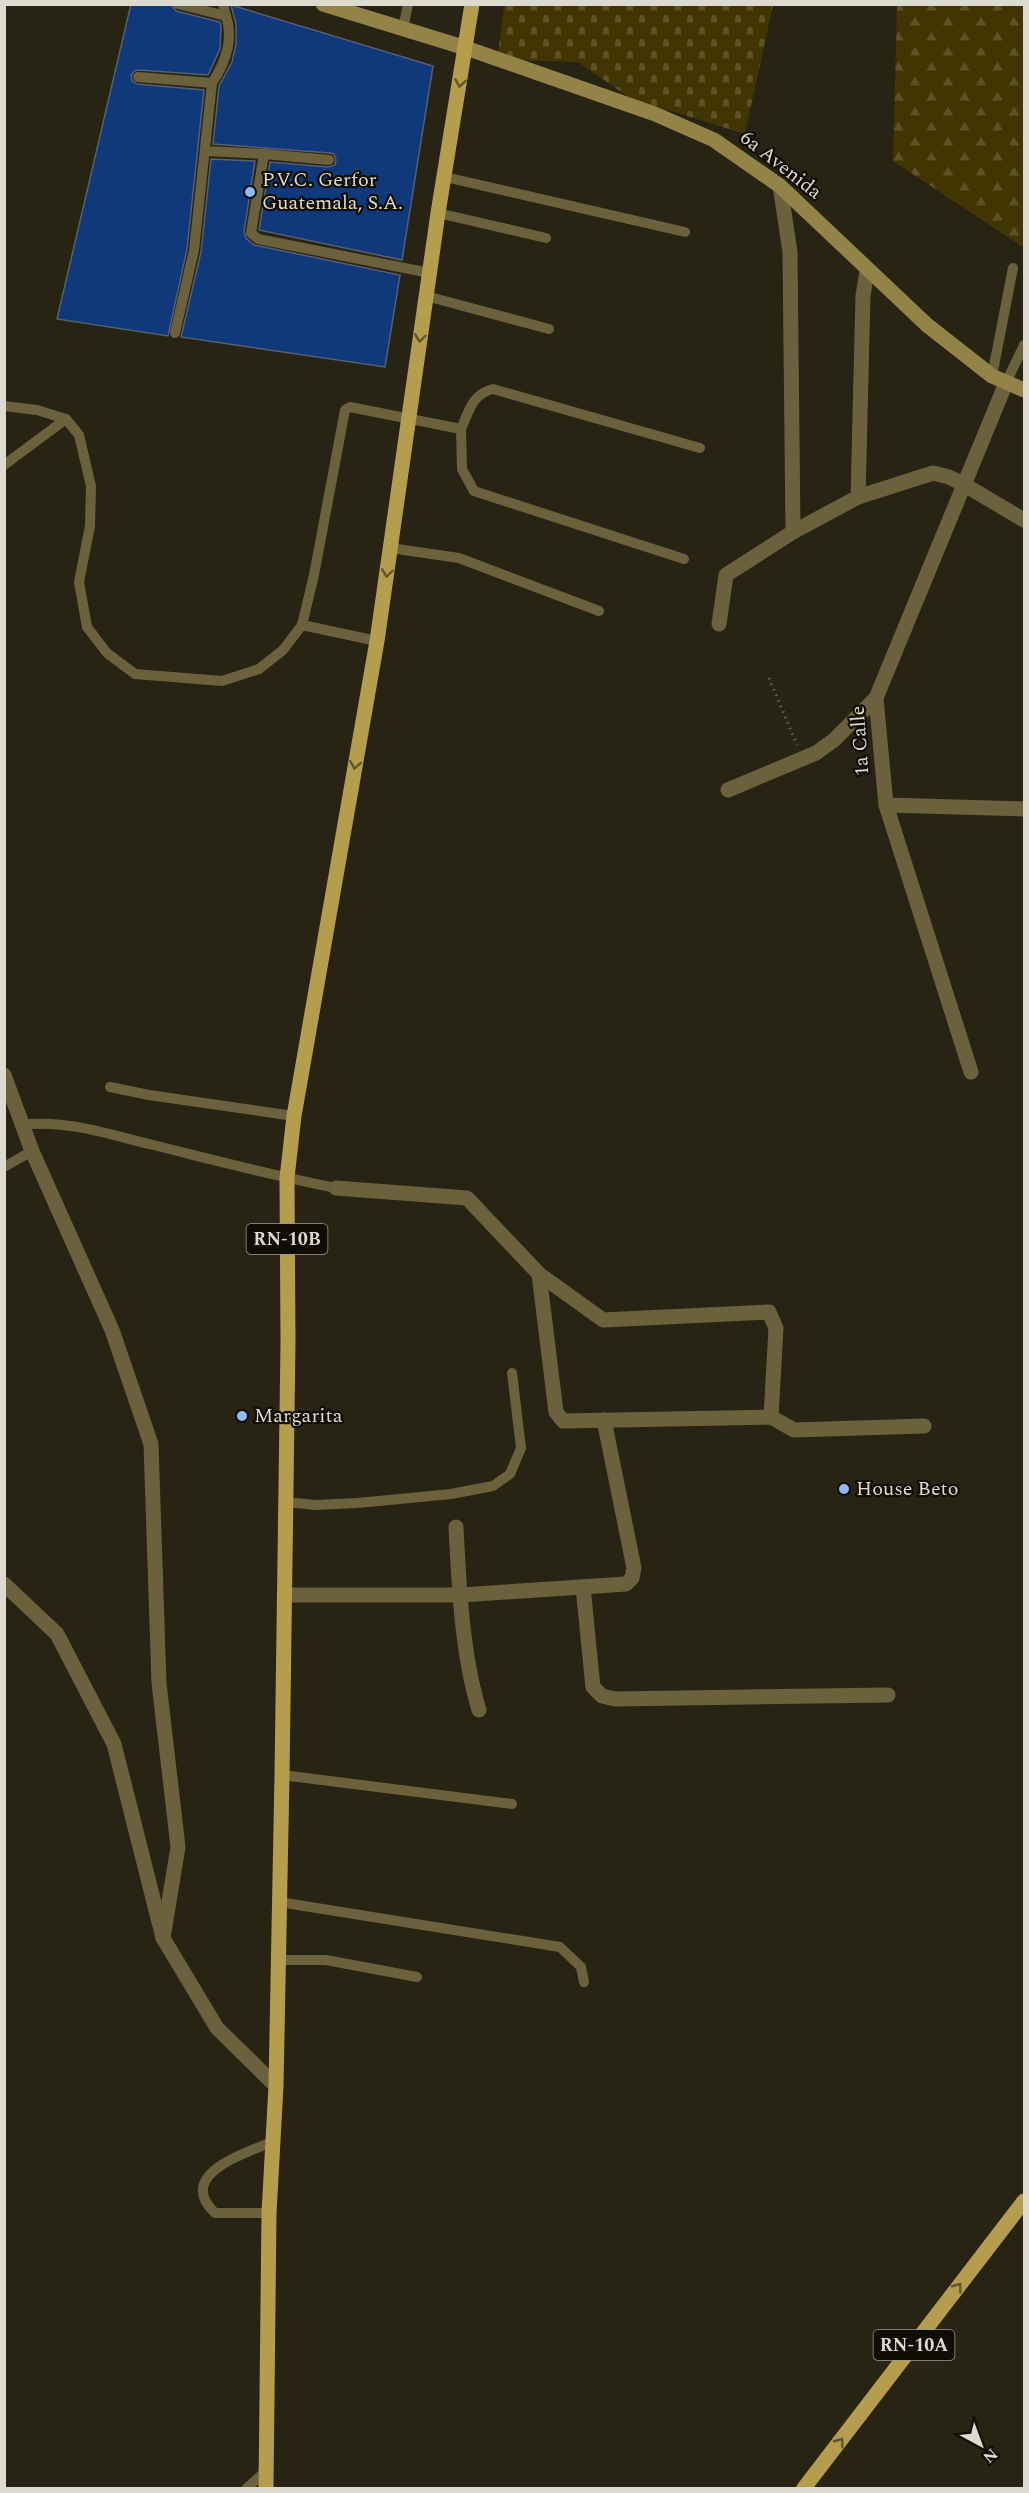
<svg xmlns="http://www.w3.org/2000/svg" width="1029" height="2493" viewBox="0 0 1029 2493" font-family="Spectral,serif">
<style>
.forest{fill:url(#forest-firs)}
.cemetery{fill:url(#cemetery-stones)}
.building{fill:#10397c;stroke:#566070;stroke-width:1.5}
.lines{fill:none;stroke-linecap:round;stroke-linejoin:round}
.path{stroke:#656152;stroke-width:3;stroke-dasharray:1.5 4.5;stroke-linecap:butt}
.lane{stroke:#6b613c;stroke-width:10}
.street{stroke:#6b613c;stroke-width:15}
.secondary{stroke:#948346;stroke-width:15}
.primary{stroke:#b49e4d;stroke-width:15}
.oneway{stroke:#62562a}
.poi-dot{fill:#8fb8fd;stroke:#0f0d06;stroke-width:2}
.labels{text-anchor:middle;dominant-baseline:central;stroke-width:4.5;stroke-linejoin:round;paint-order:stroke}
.shield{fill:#0f0d06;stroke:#9f9c93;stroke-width:1.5}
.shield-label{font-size:18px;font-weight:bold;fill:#dddacf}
.street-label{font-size:20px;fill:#dddacf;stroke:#0f0d06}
.poi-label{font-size:20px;fill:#dddacf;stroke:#0f0d06;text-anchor:start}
</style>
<defs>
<pattern id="forest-firs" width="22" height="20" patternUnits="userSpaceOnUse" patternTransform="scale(1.5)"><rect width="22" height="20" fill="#413502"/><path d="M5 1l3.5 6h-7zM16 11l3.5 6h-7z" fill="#5c5226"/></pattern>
<pattern id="cemetery-stones" width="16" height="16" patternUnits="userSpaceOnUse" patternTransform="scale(1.5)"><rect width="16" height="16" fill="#413502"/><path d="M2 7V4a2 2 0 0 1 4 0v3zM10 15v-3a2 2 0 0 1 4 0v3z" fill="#5c5226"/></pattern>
</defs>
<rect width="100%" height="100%" fill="#282413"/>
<path class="forest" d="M897,5H1024V248L893,161Z"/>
<path class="cemetery" d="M504,5H773L745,134L630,98L578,62L511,60L498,56Z"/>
<g class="building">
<path d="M131,4H171L176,11L220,22L221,26L220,49L208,75L139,70L134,71L131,76L132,81L137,84L204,90L187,249L168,336L57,319Z"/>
<path d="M231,5L433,66L402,260L259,230L270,162L328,167L335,165L336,160L334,154L330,153L213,144L219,86L232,62L236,44V24Z"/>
<path d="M211,159L255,161L244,232L246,238L254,245L400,275L385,367L181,337L201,252Z"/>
</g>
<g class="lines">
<path class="path" d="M769,678L797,745"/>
<g class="lane">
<path d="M178,4L226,16L223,4"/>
<path d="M403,29L408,4"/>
<path d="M138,77L212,83C226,62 234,40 226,16"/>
<path d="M205,151L264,154L251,233L258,239L430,273"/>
<path d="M264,154L329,160"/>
<path d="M445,177L685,232"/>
<path d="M438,213L546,238"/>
<path d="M426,296L549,329"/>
<path d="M175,333L194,250L212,83"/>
<path d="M992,376L1013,268"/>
<path d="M1006,383L1024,345"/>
<path d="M4,406L37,410L66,419L79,435L91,486L90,526L79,582L87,627L107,653L135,674L222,681L259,669L283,650L302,625L314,575L345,410L350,407L461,429L462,469L474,491L684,559"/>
<path d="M461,429C469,411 472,394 493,389L700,448"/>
<path d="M4,465L66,419"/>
<path d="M390,548L459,558L599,611"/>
<path d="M302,625L377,641"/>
<path d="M110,1087L149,1095L294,1116"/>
<path d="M22,1125C65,1119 111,1135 153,1145C214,1160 274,1176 336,1188"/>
<path d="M4,1167L32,1151"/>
<path d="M285,1502L316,1505L358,1503L451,1494L493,1486L510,1474L521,1448L512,1373"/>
<path d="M282,1775L512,1804"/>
<path d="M279,1902L560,1947L581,1967L584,1982"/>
<path d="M278,1960H326L417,1977"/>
<path d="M269,2213H215C174,2174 247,2153 274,2141"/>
<path d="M247,2488L266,2471"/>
</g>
<g class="street">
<path d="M780,186L790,252L793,532"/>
<path d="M858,497L863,296L867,271"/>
<path d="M719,624L726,575L793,532L858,497L933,473L949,477L963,484L1024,520"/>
<path d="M728,790L816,753L834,740L876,698"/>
<path d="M886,805L1024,809"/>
<path d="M971,1072L886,805L876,698L1006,383"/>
<path d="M4,1075L32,1151L112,1330L151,1444L159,1683L178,1847L163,1938"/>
<path d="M336,1188L467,1198L539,1274L603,1320L769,1312L776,1328L771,1417"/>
<path d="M539,1274L556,1412L563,1421L771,1417L794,1430L924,1426"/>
<path d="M456,1527C459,1587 462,1654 479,1710"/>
<path d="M4,1584L57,1634L114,1744L163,1938L217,2028L276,2086"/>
<path d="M583,1587L593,1687L602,1696L615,1699L888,1695"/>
<path d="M284,1595H461L626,1584L632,1578L634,1568L604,1420"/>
</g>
<path class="secondary" d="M323,4L466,48L655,114L714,140L780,186L927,325L992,376L1024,390"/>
<g class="primary">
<path d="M266,2488L269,2213L276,2086L282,1775L288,1342L287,1178L294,1116L377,641L438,213L472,4"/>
<path d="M804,2488L1024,2201"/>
</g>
</g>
<defs><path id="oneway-chevron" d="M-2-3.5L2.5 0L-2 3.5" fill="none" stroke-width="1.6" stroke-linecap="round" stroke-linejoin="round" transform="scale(1.5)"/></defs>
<g class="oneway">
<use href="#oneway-chevron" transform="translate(460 83) rotate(99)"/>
<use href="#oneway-chevron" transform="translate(420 338) rotate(98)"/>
<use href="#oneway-chevron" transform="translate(387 573) rotate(98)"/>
<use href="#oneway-chevron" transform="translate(355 765) rotate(100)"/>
<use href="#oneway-chevron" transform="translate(958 2287) rotate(-53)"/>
<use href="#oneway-chevron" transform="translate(840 2442) rotate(-53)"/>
</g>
<g class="poi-dot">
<circle cx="250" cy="192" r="6"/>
<circle cx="242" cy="1416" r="6"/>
<circle cx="844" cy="1489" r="6"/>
</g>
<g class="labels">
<g class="shield">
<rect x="246.5" y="1224" width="81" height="30" rx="4.5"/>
<rect x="873.5" y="2330" width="81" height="30" rx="4.5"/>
</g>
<g class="shield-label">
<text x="287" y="1239">RN-10B</text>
<text x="914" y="2345">RN-10A</text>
</g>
<g class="street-label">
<text transform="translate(781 165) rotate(38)">6a Avenida</text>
<text transform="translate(860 741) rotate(-94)">1a Calle</text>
</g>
<g class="poi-label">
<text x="262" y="180">P.V.C. Gerfor<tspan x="262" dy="23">Guatemala, S.A.</tspan></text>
<text x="254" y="1416">Margarita</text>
<text x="856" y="1489">House Beto</text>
</g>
</g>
<rect width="1029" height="2493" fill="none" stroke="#dddacf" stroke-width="12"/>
<g transform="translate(981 2445) rotate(139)" stroke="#0f0d06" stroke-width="4.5" paint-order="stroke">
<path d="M0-4.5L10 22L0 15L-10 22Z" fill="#dddacf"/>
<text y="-9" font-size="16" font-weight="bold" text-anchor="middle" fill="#dddacf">N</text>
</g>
</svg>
